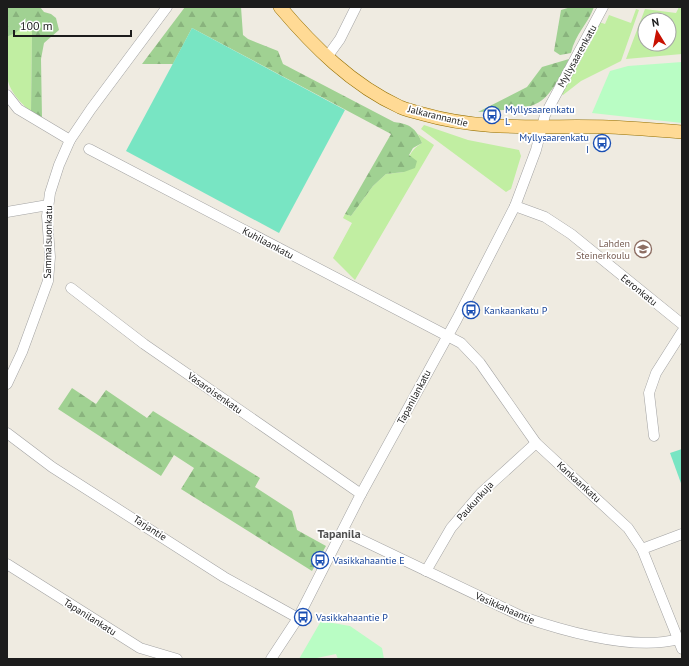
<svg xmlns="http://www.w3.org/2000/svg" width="689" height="666" viewBox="0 0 689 666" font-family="'PT Sans',sans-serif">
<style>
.grass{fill:#c1eea2;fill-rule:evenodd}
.forest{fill:url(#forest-firs)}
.park{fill:#b9fdc4}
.pitch{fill:#78e5c3}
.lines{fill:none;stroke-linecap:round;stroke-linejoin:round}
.minor-casing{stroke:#a3a3a3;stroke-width:11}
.major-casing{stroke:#946f00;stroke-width:14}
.minor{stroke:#fff;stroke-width:10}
.major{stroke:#ffda95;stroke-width:13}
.labels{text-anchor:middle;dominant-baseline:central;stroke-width:3.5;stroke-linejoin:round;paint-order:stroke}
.street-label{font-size:10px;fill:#1c1c1c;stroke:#fff}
.transit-label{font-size:10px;fill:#164399;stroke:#fff;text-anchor:start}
.education-label{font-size:10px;fill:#785e54;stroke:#fff;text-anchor:end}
.quarter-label{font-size:12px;font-weight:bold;fill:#4f4f4f;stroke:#fff}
</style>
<defs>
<pattern id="forest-firs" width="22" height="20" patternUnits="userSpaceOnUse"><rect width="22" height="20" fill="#a0d192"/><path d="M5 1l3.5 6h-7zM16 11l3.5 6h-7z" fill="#89b37d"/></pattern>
</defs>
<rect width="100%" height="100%" fill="#efebe1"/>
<g class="grass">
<path d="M679,7H682V54L626,59L645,9L676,13ZM645,20H669V44H645Z"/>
<path d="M636,9L639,10L621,61L581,81L563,95L561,94L599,22L605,24L609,15L631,23Z"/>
<path d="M27,23L32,30L31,112C0,85 7,74 7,37L15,33Z"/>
<path d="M424,125L468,140L519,150L521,156L511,189L506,192L421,129Z"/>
<path d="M418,134L434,145L355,280L333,258L352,223L343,218L345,214L351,216L373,186L386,174L404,172C408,159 409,151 422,143Z"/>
</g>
<g class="forest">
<path d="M7,7H40L44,12L51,14L56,18L59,30L44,43L41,59L42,118L31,112L32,30L27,24L15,33L7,37Z"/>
<path d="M185,7H241L243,35L248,39L278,51L283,64L394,122C410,124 416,128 422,143L413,148L409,155L417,161L415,168L404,172L386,174L373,186L351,216L345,214L391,134L192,28L173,64H142Z"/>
<path d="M571,7H594C588,24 575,34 571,53L560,55L554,51L561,10Z"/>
<path d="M569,59C542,116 534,106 478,112L527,87L542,67Z"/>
<path d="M72,388L96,404L106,390L147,418L153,411L260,478L255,487L292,511L297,530L326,546L312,571L181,489L194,468L174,455L161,476L58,409Z"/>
</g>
<g class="park">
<path d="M682,62V123L592,113L610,71L628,66Z"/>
<path d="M321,621L350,626L382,648L384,659H338L336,654L312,659H299Z"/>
</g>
<g class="pitch">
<path d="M192,28L345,110L279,233L126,151Z"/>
<path d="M682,449V486L670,453Z"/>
</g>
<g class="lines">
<g class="minor-casing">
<g id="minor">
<path d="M327,57L340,39L356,7"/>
<path d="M7,95L18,109L70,140"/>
<path d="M89,149L461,343L480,363L536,443L628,528L642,549L682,649"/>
<path d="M515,206L545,217L571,234L682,324"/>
<path d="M7,212L48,205"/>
<path d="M71,288L144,344L361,494"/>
<path d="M7,384L22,352L48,281L50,257L47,216L50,193L59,165L70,140L91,109L167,7"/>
<path d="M7,433L52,467L224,577L298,618"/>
<path d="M654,436L649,393L656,373L682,332"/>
<path d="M343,531L523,617C567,632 634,651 679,639"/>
<path d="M642,549L682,534"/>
<path d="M7,564L140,648L177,659"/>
<path d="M426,571L451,528L481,493L536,443"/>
<path d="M271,659L298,618L361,494L457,319L515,206L536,150L545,115L603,7"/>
</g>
</g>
<g class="major-casing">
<path id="major" d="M280,7C313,46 352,85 400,107C407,110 415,112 423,114C485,132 546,125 609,127C634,128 658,130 682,132"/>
</g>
<use href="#minor" class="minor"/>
<use href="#major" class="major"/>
</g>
<defs>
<g id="bus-ring" transform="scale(0.9)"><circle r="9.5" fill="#fff" stroke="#1a4fb4" stroke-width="1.5"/><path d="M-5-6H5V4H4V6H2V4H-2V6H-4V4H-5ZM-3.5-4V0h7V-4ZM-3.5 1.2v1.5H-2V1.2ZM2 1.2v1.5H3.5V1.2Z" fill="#1a4fb4"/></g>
<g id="school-ring" transform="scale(0.9)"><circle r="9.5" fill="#fff" stroke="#8d6e63" stroke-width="1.5"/><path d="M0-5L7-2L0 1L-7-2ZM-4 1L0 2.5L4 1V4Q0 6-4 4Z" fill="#8d6e63"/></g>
</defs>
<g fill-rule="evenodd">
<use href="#bus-ring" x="492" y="115"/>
<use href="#bus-ring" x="602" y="143"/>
<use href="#school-ring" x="643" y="249"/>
<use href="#bus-ring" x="471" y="310"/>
<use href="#bus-ring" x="320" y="560"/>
<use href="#bus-ring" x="303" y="617"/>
</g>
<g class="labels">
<g class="street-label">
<text transform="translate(577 56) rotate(-61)">Myllysaarenkatu</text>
<text transform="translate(438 116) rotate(14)">Jalkarannantie</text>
<text transform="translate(48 242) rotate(-89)">Sammalsuonkatu</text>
<text transform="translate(268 243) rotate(28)">Kuhilaankatu</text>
<text transform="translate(639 290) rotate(39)">Eeronkatu</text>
<text transform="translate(215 393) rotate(35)">Vasaroisenkatu</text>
<text transform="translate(414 397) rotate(-62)">Tapanilankatu</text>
<text transform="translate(579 482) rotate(42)">Kankaankatu</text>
<text transform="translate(475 501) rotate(-48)">Paukunkuja</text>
<text transform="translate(150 528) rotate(33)">Tarjantie</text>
<text transform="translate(505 608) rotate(24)">Vasikkahaantie</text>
<text transform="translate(90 617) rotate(32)">Tapanilankatu</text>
</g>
<g class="transit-label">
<text x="505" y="109">Myllysaarenkatu<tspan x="505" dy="12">L</tspan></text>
<text x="589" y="137" text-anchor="end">Myllysaarenkatu<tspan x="589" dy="12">I</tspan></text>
<text x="484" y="310">Kankaankatu P</text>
<text x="333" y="560">Vasikkahaantie E</text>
<text x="316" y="617">Vasikkahaantie P</text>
</g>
<g class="education-label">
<text x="630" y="243">Lahden<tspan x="630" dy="12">Steinerkoulu</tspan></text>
</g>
<g class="quarter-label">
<text x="339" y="533">Tapanila</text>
</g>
</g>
<rect width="689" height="666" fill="none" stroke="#1c1c1c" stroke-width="16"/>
<g transform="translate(657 32) rotate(350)"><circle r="19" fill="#ffffff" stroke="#a4a4a4"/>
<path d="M0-3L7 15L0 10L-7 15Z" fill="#c81000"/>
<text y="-6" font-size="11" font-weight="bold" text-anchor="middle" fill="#1c1c1c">N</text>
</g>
<path d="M14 30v6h117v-6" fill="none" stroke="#1c1c1c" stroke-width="2"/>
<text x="20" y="30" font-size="12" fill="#1c1c1c" stroke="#ffffff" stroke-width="3" paint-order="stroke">100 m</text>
</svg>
